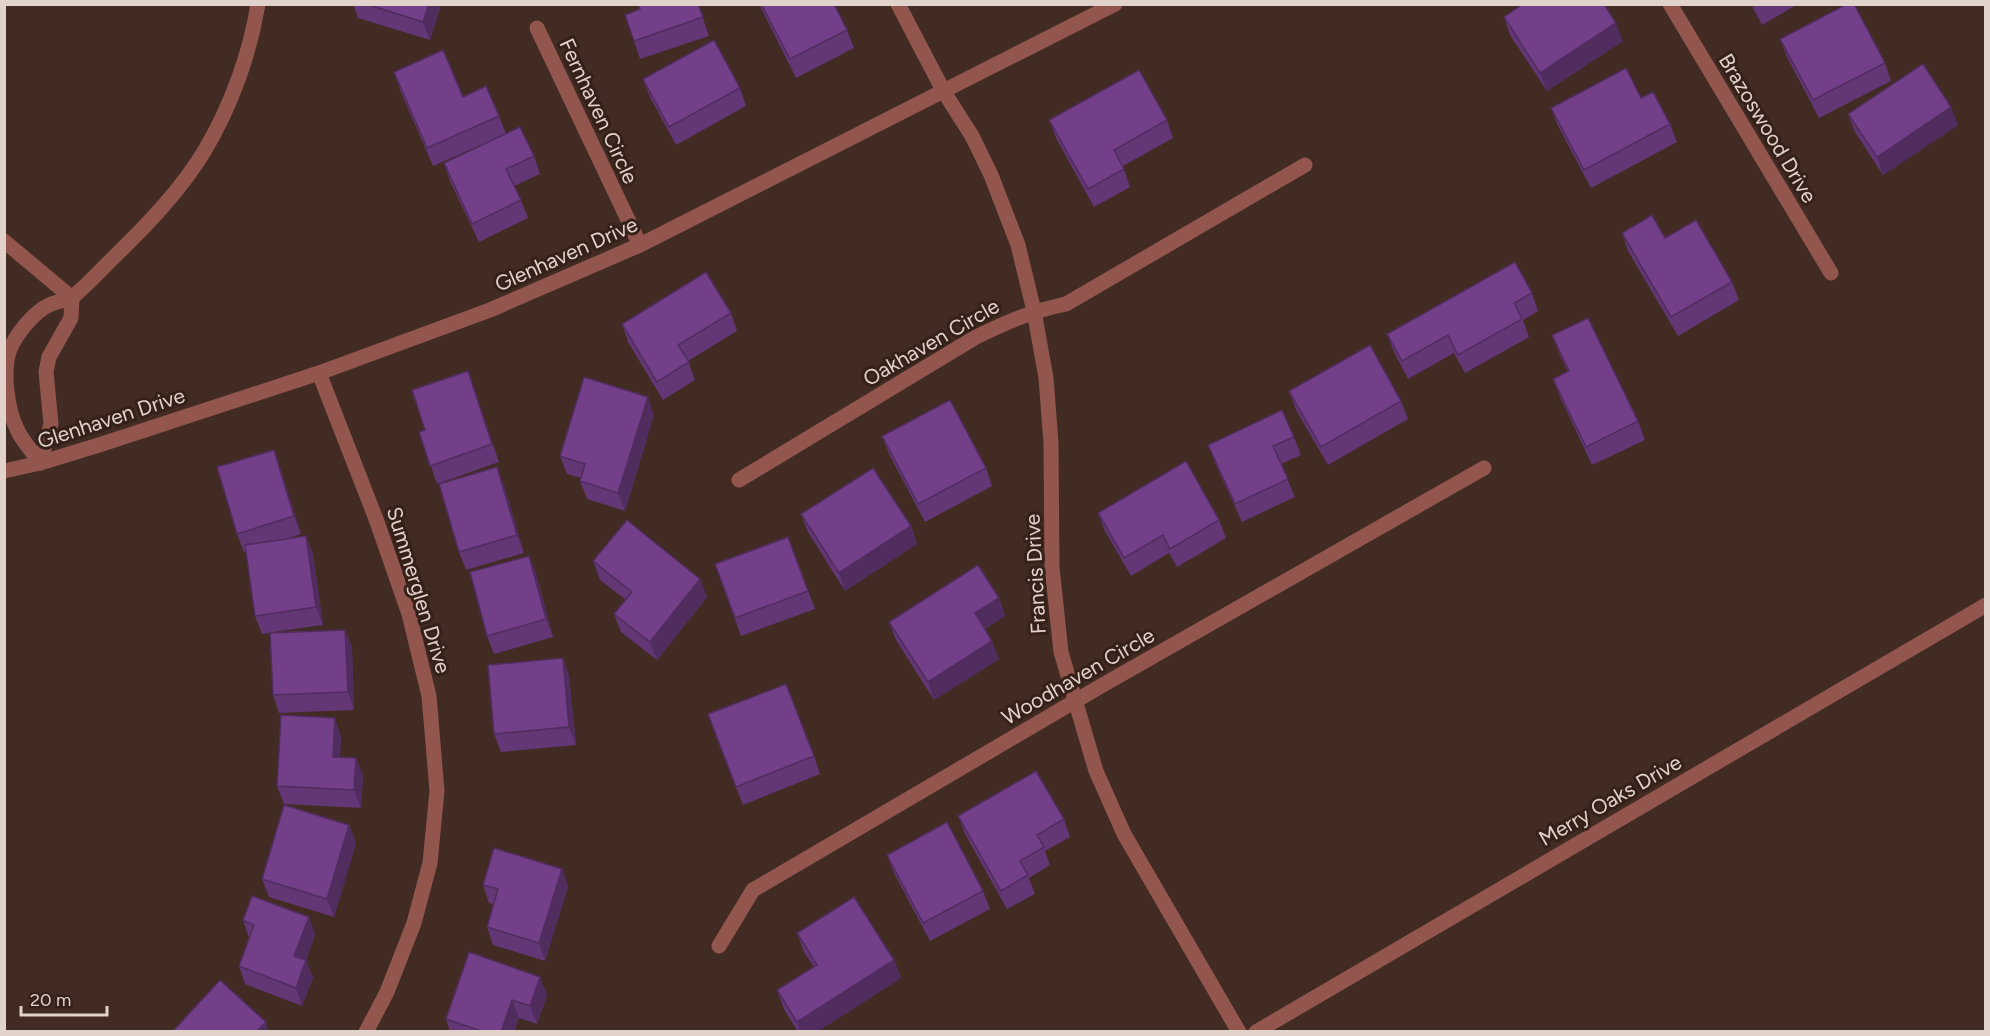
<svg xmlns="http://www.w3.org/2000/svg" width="1990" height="1036" viewBox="0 0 1990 1036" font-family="Figtree,sans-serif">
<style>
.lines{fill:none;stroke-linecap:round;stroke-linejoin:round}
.service{stroke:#93564e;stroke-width:15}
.minor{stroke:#93564e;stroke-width:15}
.tertiary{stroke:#93564e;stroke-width:15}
.wall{fill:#633675}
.shaded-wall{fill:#502c5f}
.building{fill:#733f88;stroke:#502c5f;stroke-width:1.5}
.labels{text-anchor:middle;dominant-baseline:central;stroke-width:6;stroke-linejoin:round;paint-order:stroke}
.street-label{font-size:21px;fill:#e1d2cc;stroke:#362119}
</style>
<rect width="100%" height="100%" fill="#412b22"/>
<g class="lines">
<g class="service">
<path d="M4,241L72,298"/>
<path d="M40,463C33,452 22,441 17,429C7,409 2,370 10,349C17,333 34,312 49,305C57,301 68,301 74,296C88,284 101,270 114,257C147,225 181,190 205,150C231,106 250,54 258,4"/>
<path d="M40,463L51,424L46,372L49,357L71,318L72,298"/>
</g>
<g class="minor">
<path d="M898,4L944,92L972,136L991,175L1018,245L1034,311L1046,378L1051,443L1052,567L1061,652L1096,771L1124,834L1239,1032"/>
<path d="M1670,4L1831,273"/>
<path d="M537,28L640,245"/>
<path d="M319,373L376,519L409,614L429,696L437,791L430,863L414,923L387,992L366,1032"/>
<path d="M739,480L976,337C1007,322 1032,311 1066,304L1305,165"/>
<path d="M719,946L753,890L1101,686L1484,468"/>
<path d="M1256,1032L1986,605"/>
</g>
<path class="tertiary" d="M4,471L40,463L99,445L319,373L490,310L640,245L1115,4"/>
</g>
<g class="wall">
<path d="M353,4H438L440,8L430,40L358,18Z"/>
<path d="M698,4L709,36L640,59L625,15L640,9Z"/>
<path d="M759,4H834L847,30L854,48L796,78Z"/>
<path d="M1751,4H1798L1762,25Z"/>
<path d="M1504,17L1623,41L1547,91L1510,35Z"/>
<path d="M1780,39L1885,63L1891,81L1819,118L1787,57Z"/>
<path d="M394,72L463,97L499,116L506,134L534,156L540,174L514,186L521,200L528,218L479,242L450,181L444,163L483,144L433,166L400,90Z"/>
<path d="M643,79L740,88L746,106L676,145L650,97Z"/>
<path d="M1641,98L1670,124L1677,142L1591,188L1558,126L1551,108Z"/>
<path d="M1848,114L1958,125L1883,175L1855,132Z"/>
<path d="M1049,120H1167L1173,138L1123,166L1130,187L1094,207L1056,138Z"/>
<path d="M1622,233L1665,238L1732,282L1739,300L1678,336L1628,251Z"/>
<path d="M1532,293L1538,311L1523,320L1529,337L1465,373L1454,353L1408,379L1394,352L1387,334Z"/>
<path d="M731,313L737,331L688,361L695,380L663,400L628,342L622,324Z"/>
<path d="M1552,335L1638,421L1645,440L1592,465L1560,397L1553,379L1568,372L1559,353Z"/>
<path d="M474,389L499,462L437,484L419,432L425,430Z"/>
<path d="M1289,391L1401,401L1408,419L1328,465L1296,410Z"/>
<path d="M654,415L625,511L587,499L580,481L581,478L567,474L560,456Z"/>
<path d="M882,436L986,468L992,486L925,522L889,454Z"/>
<path d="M1294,437L1301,455L1281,464L1295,497L1242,522L1215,463L1208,445Z"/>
<path d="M497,467L504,485L524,553L466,570L459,552Z"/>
<path d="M280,468L301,534L287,539L306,536L313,554L323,625L273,632L345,630L352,648L354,710L279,713L273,695L270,633L262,634L255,616L246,551L244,552L237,534Z"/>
<path d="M1098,513L1219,520L1226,538L1177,567L1169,553L1131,576L1105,531Z"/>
<path d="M801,514L911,526L917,544L845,591L808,532Z"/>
<path d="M788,537L815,609L741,636L715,564Z"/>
<path d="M529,556L536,574L553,637L494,654L487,636Z"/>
<path d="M593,561L700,579L707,597L657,660L621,632L614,614L626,600L600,580Z"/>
<path d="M999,598L1005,616L985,629L999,659L934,700L896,640L889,622Z"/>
<path d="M563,658L569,676L576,745L501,752L494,734Z"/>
<path d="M714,732L814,756L820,774L743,805Z"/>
<path d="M341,736L340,757L356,758L363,776L361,808L284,804L277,786Z"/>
<path d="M958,816L1064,819L1070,837L1045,851L1050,865L1029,878L1035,894L1007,909L965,834Z"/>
<path d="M349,825L356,843L334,917L269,897L262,879Z"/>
<path d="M887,855L983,891L990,909L930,941L894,873Z"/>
<path d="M562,869L568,887L545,961L493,945L487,927L494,904L489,903L483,885Z"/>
<path d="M309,917L315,935L306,960L313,978L302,1006L245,984L239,966L249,938L243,920Z"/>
<path d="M797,933L894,960L901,978L817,1032H798L784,1009L777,990L814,967L804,952Z"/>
<path d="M469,952L547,995L537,1024L519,1018L514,1032H450L446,1019Z"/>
</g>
<g class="shaded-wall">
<path d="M429,4H438L440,8L430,40L423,22Z"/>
<path d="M1616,23L1623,41L1547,91L1540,73Z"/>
<path d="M1951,107L1958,125L1883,175L1877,157Z"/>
<path d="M648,397L654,415L625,511L618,493Z"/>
<path d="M274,450L280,468L301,534L294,516Z"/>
<path d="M497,467L504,485L524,553L517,535Z"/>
<path d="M911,526L917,544L845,591L839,573Z"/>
<path d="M306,536L313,554L323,625L316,607Z"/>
<path d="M529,556L536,574L553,637L546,619Z"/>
<path d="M700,579L707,597L657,660L650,642Z"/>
<path d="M999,598L1005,616L981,631L975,613Z"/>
<path d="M345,630L352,648L354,710L348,692Z"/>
<path d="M992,641L999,659L934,700L928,682Z"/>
<path d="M563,658L569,676L576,745L569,727Z"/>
<path d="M335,718L341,736L339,775L333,757Z"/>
<path d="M356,758L363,776L361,808L354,790Z"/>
<path d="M349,825L356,843L334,917L327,899Z"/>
<path d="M562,869L568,887L545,961L539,943Z"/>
<path d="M309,917L315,935L306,960L313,978L302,1006L296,988L294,956Z"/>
<path d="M894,960L901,978L817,1032H800L797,1022Z"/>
<path d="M540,977L547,995L537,1024L530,1006Z"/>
<path d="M512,1000L519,1018L514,1032H501Z"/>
<path d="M266,1022L269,1032H256Z"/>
</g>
<g class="building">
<path d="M366,4H429L423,22Z"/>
<path d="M638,4H698L703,17L634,41L625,15L640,9Z"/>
<path d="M761,4H834L847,30L790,59Z"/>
<path d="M1523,4H1604L1616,23L1540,73L1504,17Z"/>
<path d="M1847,4H1854L1885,63L1813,100L1780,39Z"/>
<path d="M714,40L740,88L669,127L643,79Z"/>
<path d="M443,50L463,97L486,86L499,116L427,148L394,72Z"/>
<path d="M1923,64L1951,107L1877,157L1848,114Z"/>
<path d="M1626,68L1641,98L1653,92L1670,124L1584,170L1551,108Z"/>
<path d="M1139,70L1167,120L1114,150L1124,169L1088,189L1049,120Z"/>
<path d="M520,127L534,156L506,169L521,200L472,224L444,163Z"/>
<path d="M1652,215L1665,238L1696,220L1732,282L1671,317L1622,233Z"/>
<path d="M1515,262L1532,293L1514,303L1522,319L1458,355L1448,335L1402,361L1387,334Z"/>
<path d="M706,272L731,313L678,345L689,362L657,382L622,324Z"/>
<path d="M1588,318L1638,421L1586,447L1553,379L1569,371L1552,335Z"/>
<path d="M1370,345L1401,401L1321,447L1289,391Z"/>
<path d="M468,371L492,444L430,466L419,432L425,430L412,390Z"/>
<path d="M584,377L648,397L618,493L580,481L585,464L560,456Z"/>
<path d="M950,400L986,468L918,504L882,436Z"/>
<path d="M1282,410L1294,437L1273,446L1288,479L1235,504L1208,445Z"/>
<path d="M274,450L294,516L237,534L217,467Z"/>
<path d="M1186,461L1219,520L1170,549L1163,535L1124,558L1098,513Z"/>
<path d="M497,467L517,535L459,552L439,484Z"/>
<path d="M873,468L911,526L839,573L801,514Z"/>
<path d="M627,520L700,579L650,642L614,614L632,592L593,561Z"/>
<path d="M306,536L316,607L255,616L245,545Z"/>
<path d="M788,537L808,591L735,618L715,564Z"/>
<path d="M529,556L546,619L487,636L470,572Z"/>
<path d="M978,565L999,598L975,613L992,641L928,682L889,622Z"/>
<path d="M345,630L348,692L273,695L270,633Z"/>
<path d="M563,658L569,727L494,734L488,665Z"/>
<path d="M786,684L814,756L736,787L708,714Z"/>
<path d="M281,715L335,718L333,757L356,758L354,790L277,786Z"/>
<path d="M1036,771L1064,819L1037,835L1044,847L1020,861L1028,875L1001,891L958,816Z"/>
<path d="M284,805L349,825L327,899L262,879Z"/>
<path d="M947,822L983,891L923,923L887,855Z"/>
<path d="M494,848L562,869L539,943L487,927L498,889L483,885Z"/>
<path d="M252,896L309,917L294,956L306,960L296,988L239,966L254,925L243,920Z"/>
<path d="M854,897L894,960L797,1022L777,990L817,965L797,933Z"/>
<path d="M469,952L540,977L530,1006L512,1000L501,1032H484L446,1019Z"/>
<path d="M220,980L266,1022L256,1032H172Z"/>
</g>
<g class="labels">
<g class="street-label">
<text transform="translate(599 111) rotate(65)">Fernhaven Circle</text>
<text transform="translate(1768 128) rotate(59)">Brazoswood Drive</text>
<text transform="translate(566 254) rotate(-24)">Glenhaven Drive</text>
<text transform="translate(931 342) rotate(-30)">Oakhaven Circle</text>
<text transform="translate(111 418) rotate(-18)">Glenhaven Drive</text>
<text transform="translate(1035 574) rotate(-93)">Francis Drive</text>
<text transform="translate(419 590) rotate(73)">Summerglen Drive</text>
<text transform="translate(1078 676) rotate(-30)">Woodhaven Circle</text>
<text transform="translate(1610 800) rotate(-30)">Merry Oaks Drive</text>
</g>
</g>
<rect width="1990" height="1036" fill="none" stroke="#e1d2cc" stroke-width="12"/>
<path d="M21 1006v9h86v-9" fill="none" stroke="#e1d2cc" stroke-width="3"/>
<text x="30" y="1006" font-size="18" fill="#e1d2cc" stroke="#362119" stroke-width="4.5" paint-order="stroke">20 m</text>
</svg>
